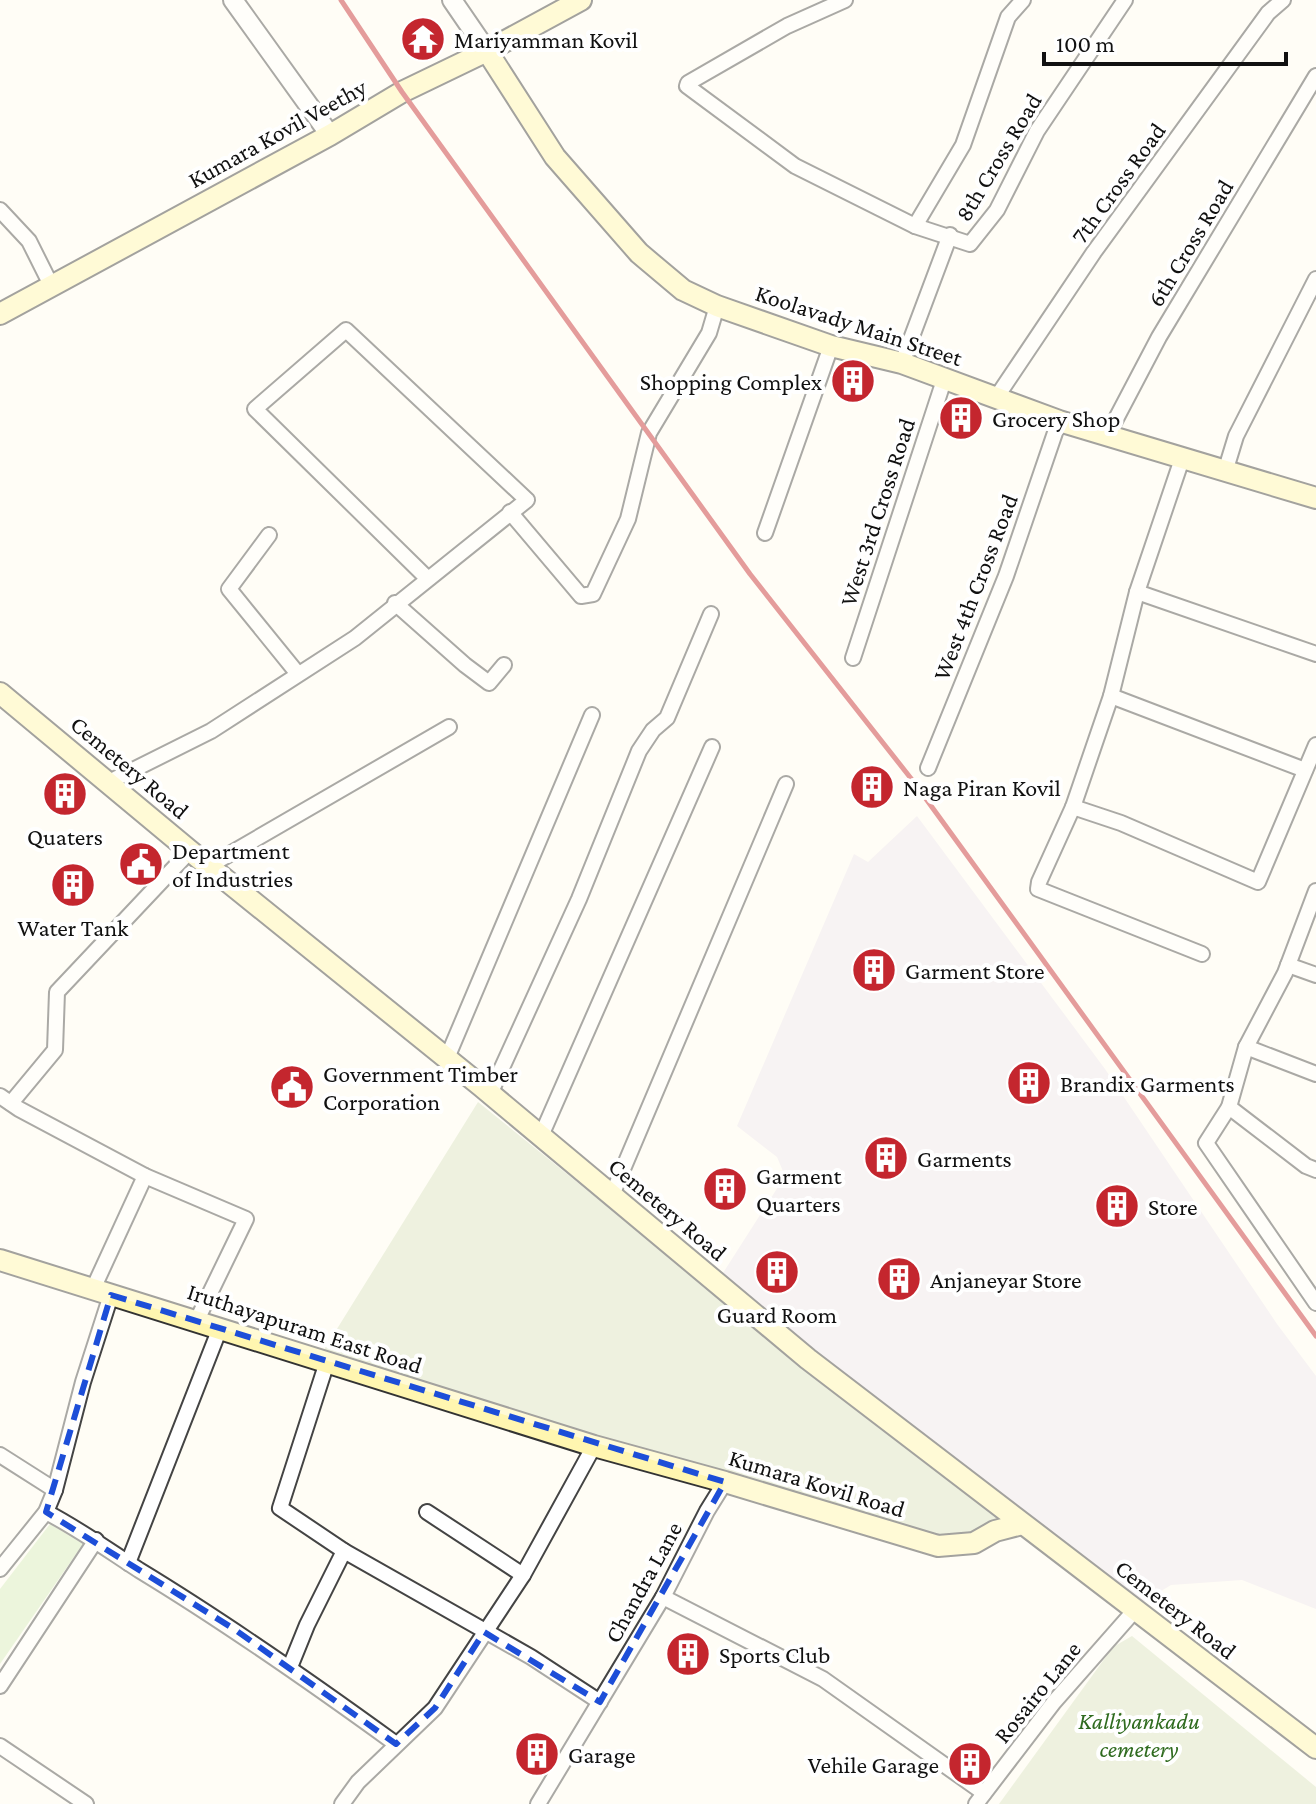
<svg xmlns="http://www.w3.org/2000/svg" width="1316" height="1804" viewBox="0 0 1316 1804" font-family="'Crimson Pro',serif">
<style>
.industrial{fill:#eee6ef}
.green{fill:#d5ebbd}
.cemetery{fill:#d9e3c4}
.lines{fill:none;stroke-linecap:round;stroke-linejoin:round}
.minor-casing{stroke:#444;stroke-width:18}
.tertiary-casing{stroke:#444;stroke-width:22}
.secondary-casing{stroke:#333;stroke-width:24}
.minor{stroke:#fff;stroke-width:14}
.tertiary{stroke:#fff;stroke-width:18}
.secondary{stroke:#fff6b0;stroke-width:20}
.rail{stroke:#c4262e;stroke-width:5}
.marked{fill:none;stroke:#1d4ed8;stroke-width:6;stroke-dasharray:16 10;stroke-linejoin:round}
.labels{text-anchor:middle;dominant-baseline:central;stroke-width:8;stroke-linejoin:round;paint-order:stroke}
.poi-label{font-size:24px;fill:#111;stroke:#fff;text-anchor:start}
.street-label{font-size:24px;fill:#111;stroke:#fff}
.park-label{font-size:24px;font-style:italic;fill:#2f6b1f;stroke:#fff}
</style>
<rect width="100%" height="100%" fill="#fffdf5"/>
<path class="industrial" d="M917,816L1105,1069L1277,1324L1316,1376V1609L1242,1580L1171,1585L1140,1604L782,1325L723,1273L785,1176L777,1157L737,1126L854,854L868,862Z"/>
<path class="green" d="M50,1524L83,1544L0,1664V1589Z"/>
<g class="cemetery">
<path d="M478,1102L770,1338L1006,1515L982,1531L938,1539L596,1440L322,1353Z"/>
<path d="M1132,1636L1316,1787V1804H999L1113,1647Z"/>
</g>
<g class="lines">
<g class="minor-casing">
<g id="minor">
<path d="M845,0L787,26L688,83L687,86L795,166L915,226L970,244L997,210L1037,131L1125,0"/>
<path d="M0,210L29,241L52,287"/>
<path d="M915,226L963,145L1008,17L1023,0"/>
<path d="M902,363L950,235"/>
<path d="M996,398L1094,252L1268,13L1283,0"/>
<path d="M1107,436L1159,337L1316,76"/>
<path d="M1182,459L1137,592L1111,696L1073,807L1121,823L1258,882L1316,745"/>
<path d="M1225,472L1236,436L1316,279"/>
<path d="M510,512L581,596L593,594L628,519L649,433L709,333L717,306"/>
<path d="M765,533L831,346"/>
<path d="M269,535L229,589L298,674"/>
<path d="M1137,592L1316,654"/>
<path d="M395,603L465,665L489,683L504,665"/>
<path d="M853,658L944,380"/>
<path d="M1111,696L1305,770"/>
<path d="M928,768L1006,576L1059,421"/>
<path d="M107,783L211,731L355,638L527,500L346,330L255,409L427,578"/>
<path d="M1073,807L1039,882L1038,889L1202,954"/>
<path d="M209,866L449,727"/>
<path d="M1316,891L1285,973L1246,1047L1229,1107L1206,1143L1316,1303"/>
<path d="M1288,965L1316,975"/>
<path d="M1246,1047L1316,1074"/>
<path d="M447,1058L592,715"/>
<path d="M490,1094L579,899L639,751L653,730L667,718L711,614"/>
<path d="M0,1096L19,1109L145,1176L246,1219L197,1320"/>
<path d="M11,1103L55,1050L57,992L190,851"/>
<path d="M1229,1107L1306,1166L1316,1170"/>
<path d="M541,1136L712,747"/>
<path d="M612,1195L786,784"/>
<path d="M93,1289L145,1176"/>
<path d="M0,1455L55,1490"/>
<path d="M46,1512C79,1529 108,1550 139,1570C228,1624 312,1683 396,1744"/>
<path d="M427,1512L523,1575"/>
<path d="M344,1551L531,1657L600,1702"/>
<path d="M128,1563L220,1328"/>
<path d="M0,1569L46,1512L55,1490L83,1382L111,1295"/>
<path d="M663,1597L823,1679L984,1793"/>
<path d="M290,1667L307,1625L344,1551L280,1508L327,1362"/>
<path d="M0,1686L96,1540"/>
<path d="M0,1746L86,1804"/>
<path d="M342,1804L358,1782L435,1708L523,1575L594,1446"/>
<path d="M538,1804L663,1597L707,1511L725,1482"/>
<path d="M976,1804L1054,1702L1135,1610"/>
</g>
</g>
<g class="tertiary-casing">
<g id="tertiary">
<path d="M233,0L330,135"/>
<path d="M452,0L487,51"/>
</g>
</g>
<g class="secondary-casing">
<g id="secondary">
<path d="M487,51L555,157L639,253L683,290L717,306L831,346L902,363L1059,421L1316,498"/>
<path d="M0,314L330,135L402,92L487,51L581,0"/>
<path d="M0,693L190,851L481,1086L808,1359L1316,1748"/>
<path d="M0,1260L594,1446L725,1482L938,1546L974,1543L995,1531L1022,1524"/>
</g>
</g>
<use href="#minor" class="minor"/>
<use href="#tertiary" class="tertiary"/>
<use href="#secondary" class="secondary"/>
<path class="rail" d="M341,0L402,92L750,574L913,781L1316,1336"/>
</g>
<path d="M0 0H1316V1804H0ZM111,1295L725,1482L600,1702L484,1632L435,1708L396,1744L234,1629L46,1512Z" fill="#fffdf5" fill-opacity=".55" fill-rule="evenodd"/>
<path class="marked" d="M111,1295L725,1482L600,1702L484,1632L435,1708L396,1744L234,1629L46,1512Z"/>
<defs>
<g id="temple-disc" transform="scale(2.3)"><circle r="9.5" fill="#c4262e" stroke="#fff"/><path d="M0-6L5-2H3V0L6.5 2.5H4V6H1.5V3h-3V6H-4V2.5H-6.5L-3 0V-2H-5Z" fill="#fff"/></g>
<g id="building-disc" transform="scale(2.3)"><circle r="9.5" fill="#c4262e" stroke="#fff"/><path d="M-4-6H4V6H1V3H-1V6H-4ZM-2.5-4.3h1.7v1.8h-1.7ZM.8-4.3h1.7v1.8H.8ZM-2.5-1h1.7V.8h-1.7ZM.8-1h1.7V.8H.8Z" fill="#fff"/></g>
<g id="civic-disc" transform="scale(2.3)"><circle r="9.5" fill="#c4262e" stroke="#fff"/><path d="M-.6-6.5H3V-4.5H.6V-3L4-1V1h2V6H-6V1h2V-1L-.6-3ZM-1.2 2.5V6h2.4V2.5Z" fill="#fff"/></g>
</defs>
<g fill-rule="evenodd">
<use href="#temple-disc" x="423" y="39"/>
<use href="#building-disc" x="853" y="381"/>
<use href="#building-disc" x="961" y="418"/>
<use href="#building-disc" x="872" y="787"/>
<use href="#building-disc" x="65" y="794"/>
<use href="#civic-disc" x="141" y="864"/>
<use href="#building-disc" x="73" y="885"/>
<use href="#building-disc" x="874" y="970"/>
<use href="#building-disc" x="1029" y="1083"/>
<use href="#civic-disc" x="292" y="1087"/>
<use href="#building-disc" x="886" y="1158"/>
<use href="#building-disc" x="725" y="1189"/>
<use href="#building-disc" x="1117" y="1206"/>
<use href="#building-disc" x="777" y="1272"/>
<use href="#building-disc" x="899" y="1279"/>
<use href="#building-disc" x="688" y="1654"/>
<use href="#building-disc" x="537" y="1754"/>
<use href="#building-disc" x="970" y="1764"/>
</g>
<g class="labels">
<g class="poi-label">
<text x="454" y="39">Mariyamman Kovil</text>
<text x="822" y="381" text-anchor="end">Shopping Complex</text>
<text x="992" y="418">Grocery Shop</text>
<text x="903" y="787">Naga Piran Kovil</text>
<text x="65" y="836" text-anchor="middle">Quaters</text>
<text x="172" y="850">Department<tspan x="172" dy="28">of Industries</tspan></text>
<text x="73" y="927" text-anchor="middle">Water Tank</text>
<text x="905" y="970">Garment Store</text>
<text x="323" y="1073">Government Timber<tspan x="323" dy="28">Corporation</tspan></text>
<text x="1060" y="1083">Brandix Garments</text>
<text x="917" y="1158">Garments</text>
<text x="756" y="1175">Garment<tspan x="756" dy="28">Quarters</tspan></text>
<text x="1148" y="1206">Store</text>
<text x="930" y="1279">Anjaneyar Store</text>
<text x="777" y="1314" text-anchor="middle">Guard Room</text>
<text x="719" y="1654">Sports Club</text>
<text x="568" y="1754">Garage</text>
<text x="939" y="1764" text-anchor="end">Vehile Garage</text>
</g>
<g class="street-label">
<text transform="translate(277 133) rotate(-29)">Kumara Kovil Veethy</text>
<text transform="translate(998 157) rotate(-59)">8th Cross Road</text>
<text transform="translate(1118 183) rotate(-54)">7th Cross Road</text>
<text transform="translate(1190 243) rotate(-59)">6th Cross Road</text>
<text transform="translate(859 325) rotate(18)">Koolavady Main Street</text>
<text transform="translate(877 512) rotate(-72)">West 3rd Cross Road</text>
<text transform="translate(975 587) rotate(-69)">West 4th Cross Road</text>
<text transform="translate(130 767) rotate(40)">Cemetery Road</text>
<text transform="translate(668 1209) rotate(40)">Cemetery Road</text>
<text transform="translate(305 1328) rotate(18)">Iruthayapuram East Road</text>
<text transform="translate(817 1483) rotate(17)">Kumara Kovil Road</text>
<text transform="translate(643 1582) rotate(-61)">Chandra Lane</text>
<text transform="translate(1176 1609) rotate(38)">Cemetery Road</text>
<text transform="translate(1037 1692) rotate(-51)">Rosairo Lane</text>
</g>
<g class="park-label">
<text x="1139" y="1720">Kalliyankadu<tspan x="1139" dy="28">cemetery</tspan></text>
</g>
</g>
<path d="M1044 52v12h242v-12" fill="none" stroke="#111111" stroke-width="4"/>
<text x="1056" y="52" font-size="24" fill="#111111" stroke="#ffffff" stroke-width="6" paint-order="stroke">100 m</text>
</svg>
